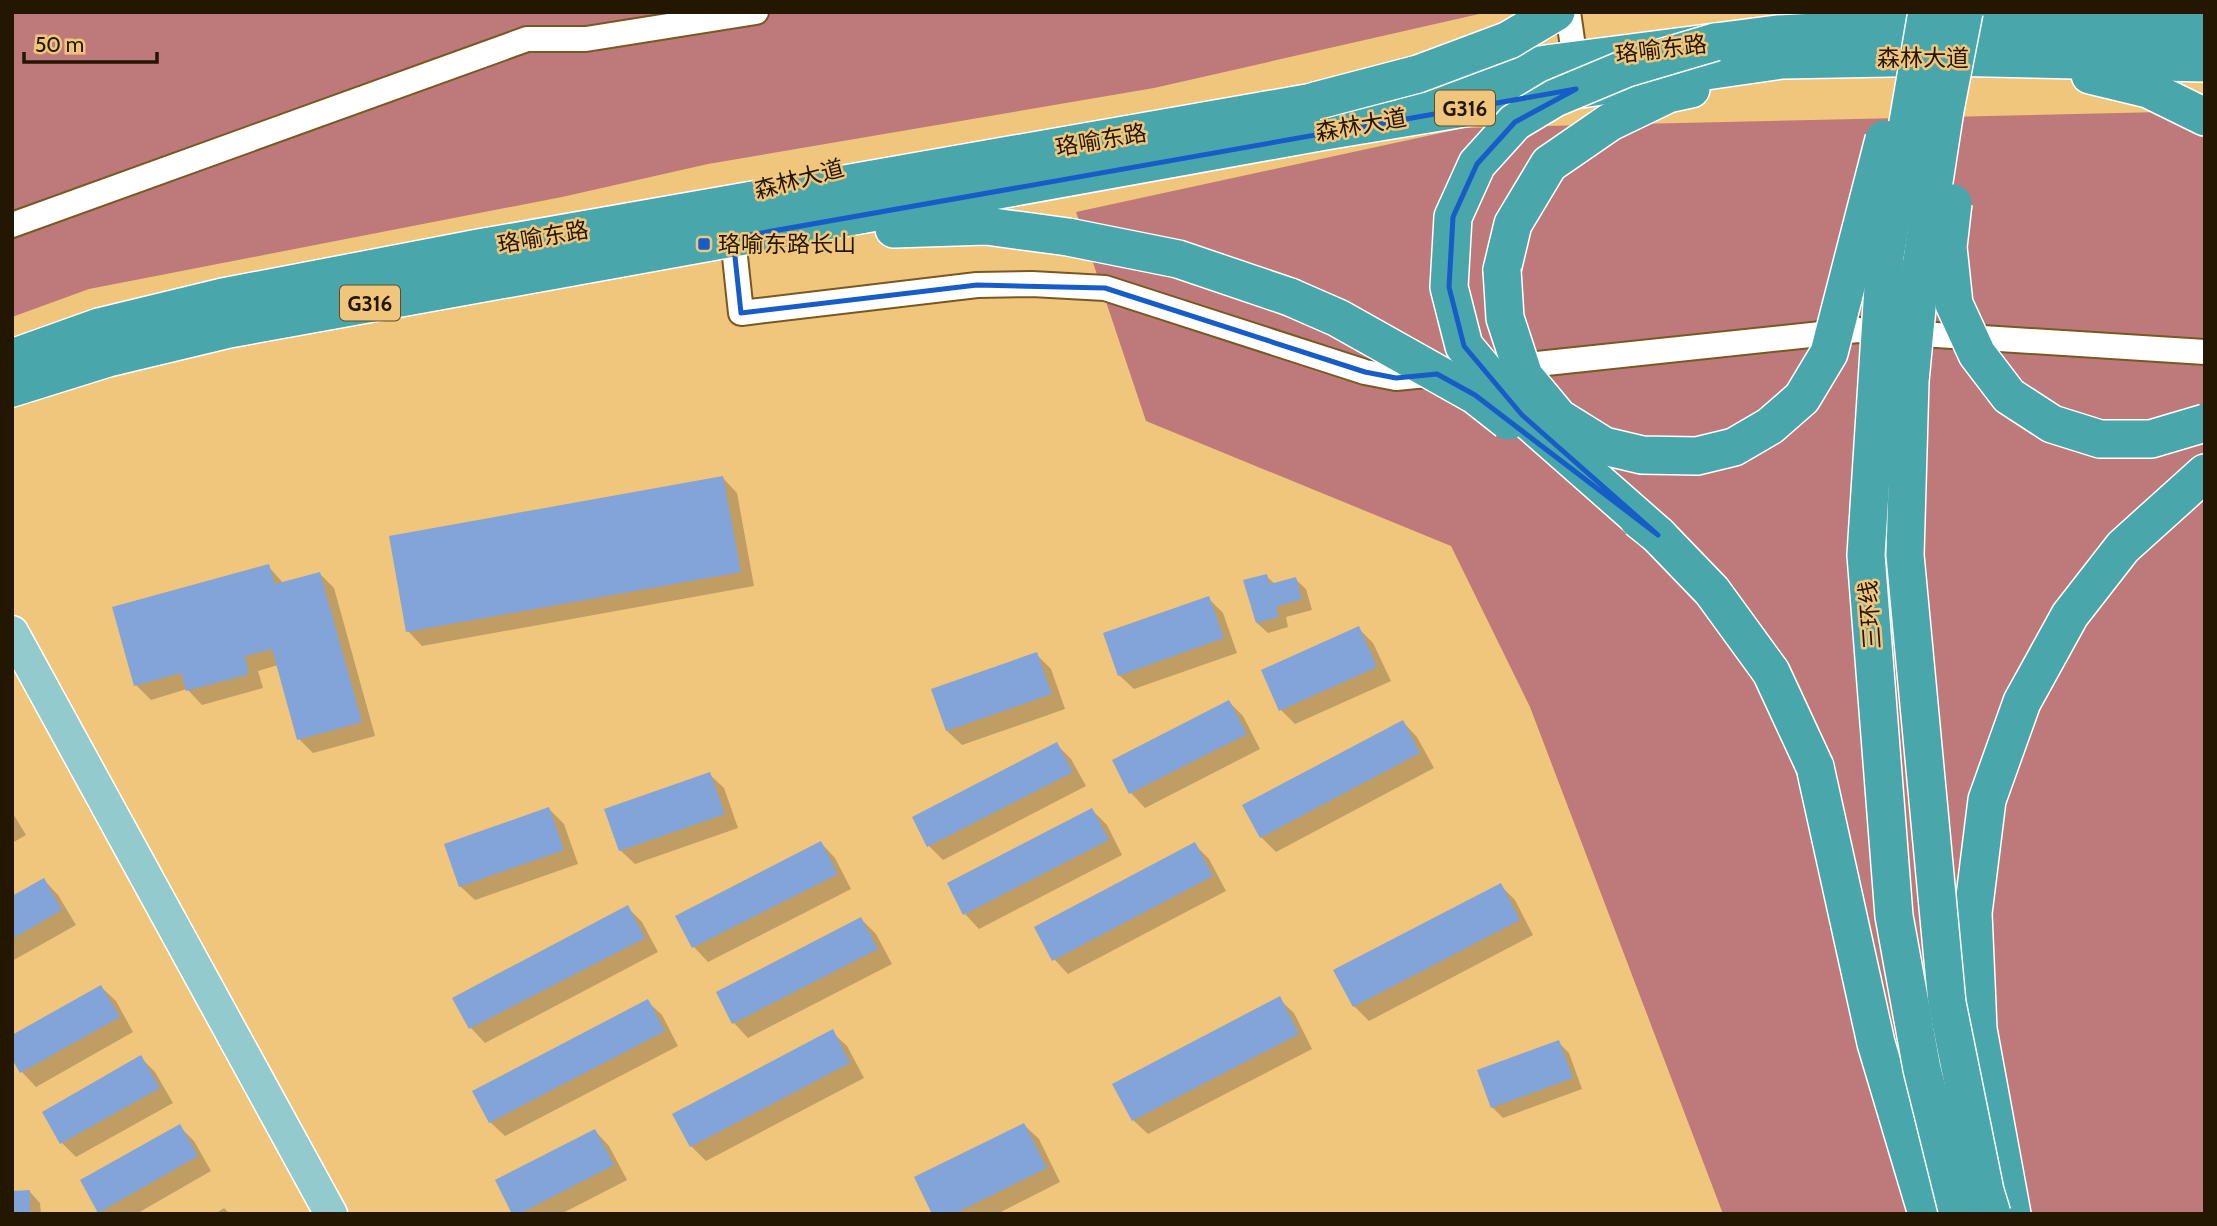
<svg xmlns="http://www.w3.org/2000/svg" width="2217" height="1226" viewBox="0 0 2217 1226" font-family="Cabin,'Noto Sans SC',sans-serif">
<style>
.forest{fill:#be7a7a}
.shadow{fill:#0003}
.building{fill:#83a4d8}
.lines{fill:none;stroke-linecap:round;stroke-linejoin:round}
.minor-casing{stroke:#785921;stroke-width:28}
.major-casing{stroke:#fff;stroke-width:35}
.highway-casing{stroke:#fff;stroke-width:40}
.minor{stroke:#fff;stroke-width:24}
.major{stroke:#92cacd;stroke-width:32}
.highway{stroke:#49a7ac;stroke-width:37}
.highway-bridge-casing{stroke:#fff;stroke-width:40;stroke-linecap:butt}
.highway-bridge{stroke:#49a7ac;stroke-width:37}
.marked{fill:none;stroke:#175dc8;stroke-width:5;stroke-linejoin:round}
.poi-dot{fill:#175dc8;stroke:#f0c57c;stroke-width:2.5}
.labels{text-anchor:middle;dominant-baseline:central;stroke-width:5;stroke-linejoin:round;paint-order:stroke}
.shield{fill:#f0c57c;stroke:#604b27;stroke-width:2}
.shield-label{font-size:21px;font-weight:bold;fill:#231702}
.street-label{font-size:23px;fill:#231702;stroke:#f0c57c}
.poi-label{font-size:23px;fill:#231702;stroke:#f0c57c;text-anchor:start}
</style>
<rect width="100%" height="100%" fill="#f0c57c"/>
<g class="forest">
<path d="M12,12H1488L1154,88L708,164L562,197L89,289L12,317Z"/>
<path d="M2205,111V1214H1723L1530,707L1451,546L1146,421L1076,212L1464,128Z"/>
</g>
<g class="shadow">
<path d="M723,478L737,493L754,586L422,646L408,631Z"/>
<path d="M268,566L284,584L320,574L334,588L375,736L313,753L299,739L278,665L258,671L263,688L202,705L187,689L151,700L136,685Z"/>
<path d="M1266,576L1275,584L1295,579L1306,589L1312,610L1286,617L1288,627L1268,633L1257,623Z"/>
<path d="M1208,598L1223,613L1237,653L1134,689L1119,675Z"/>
<path d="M1358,628L1373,643L1391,681L1295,724L1281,710Z"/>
<path d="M1036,654L1051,669L1065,709L962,745L947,731Z"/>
<path d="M1229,702L1243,716L1260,749L1145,808L1131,793L1114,761Z"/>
<path d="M1403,722L1417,737L1434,768L1276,852L1261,837Z"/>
<path d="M1057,745L1071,759L1086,786L943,860L929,846Z"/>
<path d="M709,774L724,788L738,828L635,864L620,850Z"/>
<path d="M549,809L564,824L578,864L475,900L460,886Z"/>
<path d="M1092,810L1107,825L1122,855L979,929L965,914Z"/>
<path d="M12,812L26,835L12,843Z"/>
<path d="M821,843L835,858L851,889L708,962L694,947L678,917Z"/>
<path d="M1195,845L1209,859L1226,891L1068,974L1054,959Z"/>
<path d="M44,880L58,895L76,925L12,961V898Z"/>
<path d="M1500,885L1515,900L1533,935L1369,1021L1354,1006L1336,971Z"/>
<path d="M628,908L642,922L658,952L485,1043L471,1028L455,998Z"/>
<path d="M861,919L876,934L892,964L748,1038L734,1023L718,992Z"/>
<path d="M101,987L116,1001L133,1032L36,1087L22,1072L12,1056Z"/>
<path d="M1279,999L1294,1013L1312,1049L1148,1134L1133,1120Z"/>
<path d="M647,1001L662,1015L678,1046L505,1136L490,1122Z"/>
<path d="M832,1032L847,1046L864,1078L706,1161L691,1146Z"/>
<path d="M1558,1042L1569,1053L1582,1089L1503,1118L1492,1107Z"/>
<path d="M141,1058L155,1072L173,1103L76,1157L62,1143Z"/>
<path d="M1024,1125L1039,1139L1060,1182L997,1214H934Z"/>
<path d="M179,1126L194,1141L211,1171L136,1214H102L100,1212Z"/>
<path d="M595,1131L609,1146L627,1180L561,1214H514Z"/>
<path d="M30,1192L40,1203L41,1214H12Z"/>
<path d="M224,1208L230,1214H215Z"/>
</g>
<g class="building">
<path d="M723,476L741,572L406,632L389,536Z"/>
<path d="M269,564L275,584L320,572L362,722L297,740L272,649L245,656L249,674L186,691L181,673L134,686L112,607Z"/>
<path d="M1267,574L1270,584L1296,577L1302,599L1276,607L1279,617L1256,623L1243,580Z"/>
<path d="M1209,596L1224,638L1118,676L1103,633Z"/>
<path d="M1359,626L1377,667L1279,711L1261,670Z"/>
<path d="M1037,652L1052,694L946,731L931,689Z"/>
<path d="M1229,700L1247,734L1129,794L1112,760Z"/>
<path d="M1403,720L1420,753L1260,838L1242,805Z"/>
<path d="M1057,742L1073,772L927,847L912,817Z"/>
<path d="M710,772L725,814L619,851L604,809Z"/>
<path d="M549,807L564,850L459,887L444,844Z"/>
<path d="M1092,808L1109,840L963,915L947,883Z"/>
<path d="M821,841L838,874L692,948L675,916Z"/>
<path d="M1195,842L1213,876L1052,961L1034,927Z"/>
<path d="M44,878L62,910L12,939V896Z"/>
<path d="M1501,883L1520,920L1353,1007L1333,970Z"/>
<path d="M628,905L645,938L469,1029L452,998Z"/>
<path d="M861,917L878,949L732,1024L716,992Z"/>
<path d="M101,985L120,1017L20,1073L12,1059V1035Z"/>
<path d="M1280,996L1299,1034L1132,1121L1112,1084Z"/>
<path d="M648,999L665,1031L489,1123L472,1091Z"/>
<path d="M833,1029L850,1063L690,1147L672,1114Z"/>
<path d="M1559,1040L1573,1078L1491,1108L1477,1070Z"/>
<path d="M141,1055L160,1088L60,1144L42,1112Z"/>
<path d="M1024,1123L1047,1168L954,1214H932L914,1177Z"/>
<path d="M180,1124L198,1156L98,1213L80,1180Z"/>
<path d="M595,1129L614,1165L519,1214H512L495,1180Z"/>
<path d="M30,1190V1214H12V1191Z"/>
</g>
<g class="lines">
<g class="minor-casing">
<g id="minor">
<path d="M1568,12L1572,40"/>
<path d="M12,225L527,39H586L756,12"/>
<path d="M733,238L741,313L977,285L1032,284L1105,288L1365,372L1396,378L1437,374"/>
<path d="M1508,367L1858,330L2205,352"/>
</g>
</g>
<g class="major-casing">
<path id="major" d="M12,632L331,1214"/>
</g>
<g class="highway-casing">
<g id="highway">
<path d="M2090,75L2148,89L2205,117"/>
<path d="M1408,86L1553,63L1777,34L1948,25L2205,29"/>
<path d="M894,229L986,226L1068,237L1178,259L1290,297"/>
<path d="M1502,270L1513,224L1549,164L1610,122L1668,94L1691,89"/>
<path d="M12,358L99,327L223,297L479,248L1347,96"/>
<path d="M12,388L108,358L229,329L1325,131L1560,92L1782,60L1944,57L2205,63"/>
<path d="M1815,767L1876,1043L1927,1214"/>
<path d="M2012,1214L1978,1029L1973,913L1987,800L2022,702L2070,615L2123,547L2205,473"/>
</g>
</g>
<use href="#minor" class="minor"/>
<use href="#major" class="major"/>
<use href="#highway" class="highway"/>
<g class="highway-bridge-casing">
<g id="highway-bridge">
<path d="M1927,12L1885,256L1866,555L1894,916L1922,1069L1958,1214"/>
<path d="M1964,12L1945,110L1921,266L1910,381L1905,555L1947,1003L1985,1191L1992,1214"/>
<path d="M1315,101L1418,74L1509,40L1556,12"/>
<path d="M1953,203L1948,247L1954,304L1977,354L2009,396L2052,424L2100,439H2151L2205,423"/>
<path d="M1502,270L1505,318L1524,376L1559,418L1604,446L1642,455L1697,456L1734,447L1770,426L1802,398L1829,353L1884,139"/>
<path d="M1290,297L1338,318L1475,395L1508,421"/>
<path d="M1638,519L1658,535L1712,591L1771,672L1815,767"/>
<path d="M1658,535L1522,415L1464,346L1449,287L1453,217L1477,164L1515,122L1555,98L1627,68L1715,42"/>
</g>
</g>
<use href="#highway-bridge" class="highway-bridge"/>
</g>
<path class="marked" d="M1576,89L1515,122L1477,164L1453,217L1449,287L1464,346L1522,415L1658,535L1475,395L1437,374L1396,378L1365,372L1105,288L977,285L741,313L733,238Z"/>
<rect class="poi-dot" x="697" y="237" width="14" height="14" rx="3.5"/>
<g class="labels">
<g class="shield">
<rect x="1435" y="90.5" width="60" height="35" rx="5"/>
<rect x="340" y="285.5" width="60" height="35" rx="5"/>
</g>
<g class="shield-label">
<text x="1465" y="108">G316</text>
<text x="370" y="303">G316</text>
</g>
<g class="street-label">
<text transform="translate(1661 49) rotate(-7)">珞喻东路</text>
<text x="1923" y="58">森林大道</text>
<text transform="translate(1361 125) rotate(-10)">森林大道</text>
<text transform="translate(1101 140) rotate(-10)">珞喻东路</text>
<text transform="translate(799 179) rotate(-15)">森林大道</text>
<text transform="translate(543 237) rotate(-10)">珞喻东路</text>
<text transform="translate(1870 615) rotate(-94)">三环线</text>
</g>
<g class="poi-label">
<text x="718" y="244">珞喻东路长山</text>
</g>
</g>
<rect width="2217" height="1226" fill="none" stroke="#231702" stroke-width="28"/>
<path d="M24 52v10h133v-10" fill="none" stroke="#231702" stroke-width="3.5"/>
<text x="35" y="52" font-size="21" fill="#231702" stroke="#f0c57c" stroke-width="5" paint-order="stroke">50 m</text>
</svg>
